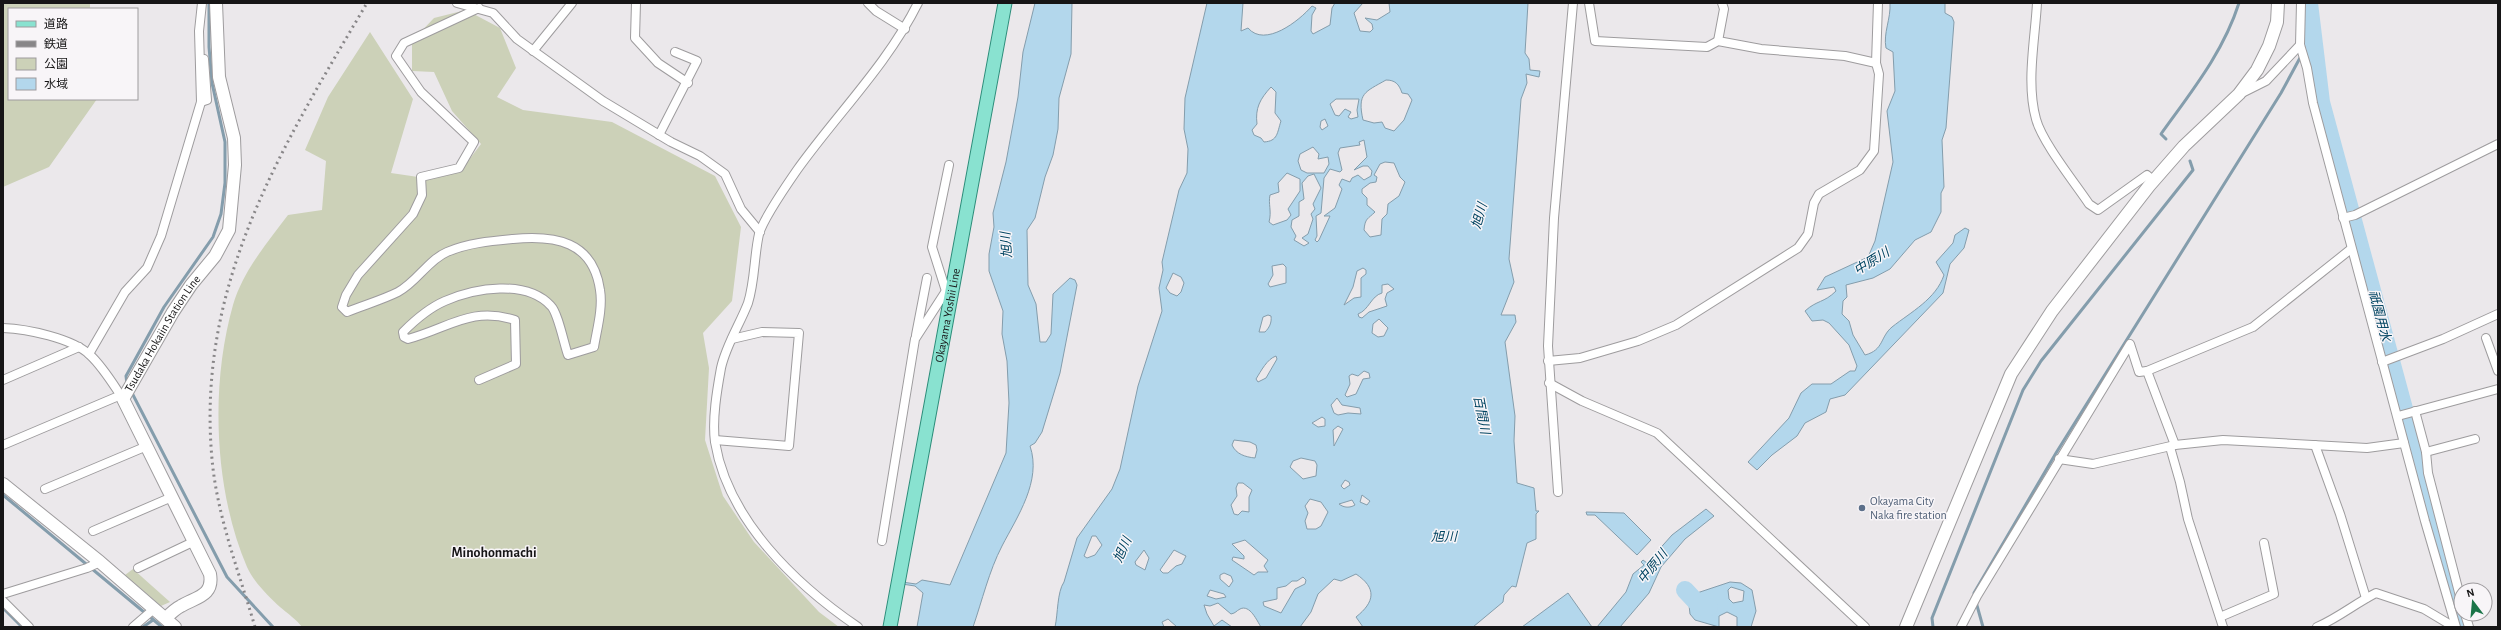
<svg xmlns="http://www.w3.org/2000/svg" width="2501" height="630" viewBox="0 0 2501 630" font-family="'Alegreya Sans','Noto Sans JP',sans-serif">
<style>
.green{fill:#ccd1b8}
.water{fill:#b3d7ec;stroke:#849dac;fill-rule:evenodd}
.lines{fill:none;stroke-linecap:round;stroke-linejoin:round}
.stream{stroke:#849dac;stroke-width:3}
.river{stroke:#b3d7ec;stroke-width:18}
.street-casing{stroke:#9e9c9e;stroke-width:10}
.secondary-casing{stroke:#9e9c9e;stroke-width:14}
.primary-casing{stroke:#2d8d7a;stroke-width:15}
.street{stroke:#fff;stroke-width:8}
.secondary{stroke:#fff;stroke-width:12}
.primary{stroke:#89e2d0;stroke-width:13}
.rail{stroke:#888688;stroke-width:3;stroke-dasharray:2 4;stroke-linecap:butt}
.service-dot{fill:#5c6f8a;stroke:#f8f5f8;stroke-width:1.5}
.labels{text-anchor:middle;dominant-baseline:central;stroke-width:3;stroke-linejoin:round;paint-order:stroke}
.street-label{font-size:12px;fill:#161516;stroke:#f8f5f8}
.service-label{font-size:12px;fill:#4e5e75;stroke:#f8f5f8;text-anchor:start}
.water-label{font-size:13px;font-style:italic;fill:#004461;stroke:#f8f5f8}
.quarter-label{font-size:14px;font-weight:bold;fill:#161516;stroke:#f8f5f8}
</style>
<rect width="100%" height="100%" fill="#ebe8eb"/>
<g class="green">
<path d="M3,3H90V9H9V99H97L49,167L3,187Z"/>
<path d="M466,10L500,28L516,68L497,97L523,110L612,122L715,176L741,227L732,301L703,333L709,368L705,440L723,496L754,542L819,612L839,627H302C297,620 287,613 280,607C269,597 253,581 247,567C214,490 210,386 233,305C243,271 267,243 288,215L322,210L326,161L305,150L328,97L370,32L413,99L391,173L425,178L462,169L481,144L452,111L434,72L412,71V41L434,18Z"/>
<path d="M133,569L170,602L161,606L125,575Z"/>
</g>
<g class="water">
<path d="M1035,3H1072L1071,54L1059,98L1058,129L1053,155L1045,177L1035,218L1027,230L1028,285L1036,304L1040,342H1046L1051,334L1053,294L1070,278L1075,280L1077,285L1060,373L1042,432L1035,443L1030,446C1042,481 1017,517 1002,546C989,571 982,601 973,627H917L923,593L915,586L902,584V582L916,584L922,580L950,585L1006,453L1009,403L1007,361L1002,334L1003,311L989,271V254L994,227L993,213L1006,162L1018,97L1023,52Z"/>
<path d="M1207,3H1243L1241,31L1248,28C1265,48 1299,21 1312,6L1316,8L1312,15L1311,31L1313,34L1330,25L1332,8L1335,3H1363L1354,13L1360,31L1370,32L1373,29L1372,24L1365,18L1377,20L1390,12L1389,3H1528L1525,53L1529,59L1530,70L1540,71L1539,77L1526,74L1527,83L1521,99L1509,259L1514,282L1501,315H1515L1516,322L1505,342L1515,416L1514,441L1517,483L1534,488L1536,511H1539L1536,514V539L1527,543L1516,587L1512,586L1504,595L1503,602L1473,627H1363L1356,617C1375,602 1377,588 1356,574L1341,581L1334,579L1318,594L1311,612L1300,627H1261C1257,621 1250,604 1240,609C1236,611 1236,613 1231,614L1218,603L1210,606L1204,605L1207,614L1214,626L1222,620L1232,627H1177L1168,619L1162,622L1164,627H1055C1058,614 1057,592 1064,582L1077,538L1112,489L1120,469L1138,386L1162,311L1159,288L1163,270L1162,262L1179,190L1187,173L1188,149L1184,129L1185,98ZM1386,80C1395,80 1399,84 1402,93L1408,94L1412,100L1404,120L1394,131L1385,128L1382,122L1374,123L1363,120C1357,93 1365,92 1386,80ZM1271,87L1276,92L1275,113L1281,121C1277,133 1278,141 1264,142L1261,138L1254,135L1252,130L1257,124C1255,108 1260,99 1271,87ZM1336,99H1359L1357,110L1358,117L1351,119L1348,117L1351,112L1345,109L1339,116L1335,115L1330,104ZM1325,119L1328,126L1322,130L1320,127L1321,121ZM1364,140L1367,157L1354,170L1363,166H1368L1372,171L1371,176L1364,180L1358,175L1352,178L1350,182L1342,179L1339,185L1342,189L1335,208L1324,216H1330L1319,240L1317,242L1315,240L1317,236L1316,216L1321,213L1324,178L1330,169L1340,172L1342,170L1338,153L1340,148L1360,145L1359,142ZM1313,147L1319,154L1318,159L1328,157L1329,164L1324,173H1307L1301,170L1298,161L1300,154ZM1385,162L1394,163L1400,177L1405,182L1399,196L1388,204L1387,214L1382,219L1381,235L1370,237L1364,230C1365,218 1368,219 1375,212L1367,205V198L1362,193V189L1370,183L1376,182L1377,177L1374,175L1380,164ZM1287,173L1300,179V191L1288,209L1291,215L1287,220L1273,225L1269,222C1272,211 1268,204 1270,195L1279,192L1278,183ZM1314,174L1321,188L1313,204L1315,209L1311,214L1313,219L1308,234L1302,238L1309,243L1304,246L1294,240L1296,236L1291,227L1292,220L1299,216V202L1304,199L1302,183L1308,176ZM1283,264L1286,267V283L1270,287L1268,284L1273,275L1272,266ZM1363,268L1366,270V274L1361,278V297L1354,298L1344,305L1353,287L1357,271ZM1173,273L1181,277L1184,283L1181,292L1177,296L1170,293L1166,288ZM1388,284L1394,289L1387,293L1385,299L1387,306L1369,312L1362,318L1359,317L1358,314C1369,310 1371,296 1382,293V285ZM1268,315L1271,316C1272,323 1269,328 1265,332H1259L1263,317ZM1379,319L1388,328L1384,336L1378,337L1372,333L1373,324ZM1276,356L1277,359L1266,378L1258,382L1256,379C1261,371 1267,359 1276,356ZM1364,371L1369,373L1370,378L1363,379L1356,394L1347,397L1345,395L1350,384L1349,376L1352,374L1358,376ZM1337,398L1342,405L1360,408L1361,414L1348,413L1338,415L1334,413L1331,405ZM1322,417L1325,419V426L1318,427L1312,423ZM1338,426L1343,429L1334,446L1333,430ZM1234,440L1250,442L1256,445L1257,450L1255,458C1245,457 1236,454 1232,445ZM1301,458L1315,461L1317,465L1316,476L1303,479L1290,467L1293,461ZM1345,480L1349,482L1350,485L1344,489L1341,486ZM1238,483H1243L1252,490L1249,497V512L1242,511L1238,515L1234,514L1231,505L1237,496L1236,488ZM1362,495L1370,501L1367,505L1360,502ZM1310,499L1321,502L1328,512L1321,526L1316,529H1307L1305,521L1308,513L1305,506ZM1352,500L1355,505C1350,508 1344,508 1339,504ZM1092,536H1096L1102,545L1095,555L1087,558L1084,556ZM1245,540L1268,560L1264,566L1268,572H1258L1254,575L1232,560L1233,557L1244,559V556L1232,544ZM1144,550L1149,558L1145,570L1136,565L1135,562ZM1174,550L1186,556L1182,564L1176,566L1168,573H1163L1160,570ZM1224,573L1231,576L1233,581L1229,587L1220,579V575ZM1303,577L1306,580L1305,584L1295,589L1281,613L1264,606L1263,602L1277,599V588L1286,586L1292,581H1297ZM1210,590L1224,594L1226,597L1216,599L1207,596Z"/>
<path d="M1890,3H1945V13L1952,17L1954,22L1946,128L1942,140L1944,187L1941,193V212L1931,232L1915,240L1890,269L1873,278L1846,285L1847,297L1843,301L1842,314L1849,321L1853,335L1865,355C1884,350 1880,337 1892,327C1911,312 1936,299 1944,275L1936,262L1953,243L1955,235L1965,228L1969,230L1964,248L1950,264L1943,293L1845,395L1830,399L1826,412L1805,423L1797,436L1772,455L1757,470L1748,462L1789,418L1801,393L1812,384H1831L1850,371H1855L1857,366L1849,345L1829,323L1823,320L1812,321L1805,311C1817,300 1824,303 1836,291L1834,287L1817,290L1825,277L1868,257L1875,241L1893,162L1887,111L1895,91L1893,52L1886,48C1883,33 1891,19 1890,3Z"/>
<path d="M1706,509L1714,516L1685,539L1661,567L1649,593L1620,627H1597L1626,592L1633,574L1644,565L1641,562L1643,560L1647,563L1672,535Z"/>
<path d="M1586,512L1624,513L1651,540L1637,555L1595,515H1587Z"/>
<path d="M1730,582L1741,583L1752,590L1756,611L1751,627H1737V617L1727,612L1719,616V627L1695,620L1690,614L1688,596ZM1731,587L1744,591L1743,601L1733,603L1729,599L1728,590Z"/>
<path d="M1568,593L1592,627H1522Z"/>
</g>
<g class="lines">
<g class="stream">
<path d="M2304,49L2311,32"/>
<path d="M2166,139L2161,134C2191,92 2223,53 2239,3"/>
<path d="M127,384L126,376L164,307L213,237L221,214L225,183V142L212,83L209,47V3"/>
<path d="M131,391L227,577L273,627"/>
<path d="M3,495L162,627"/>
<path d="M1975,596L1974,593L2056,453L2281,93L2301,56"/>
<path d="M1976,602L1983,627"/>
<path d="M3,608L22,627"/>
<path d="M143,627L153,620"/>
<path d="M1933,627L1932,618L2023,390L2041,361L2193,170L2190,161"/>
</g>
<g class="river">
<path d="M2309,3L2321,102L2463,627"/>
<path d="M1685,590L1701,607H1709"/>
</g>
<g class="street-casing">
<g id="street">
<path d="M457,3L493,13L517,39L603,101L671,142L700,156L725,174L741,209L760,232"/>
<path d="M636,3L635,38L658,63L688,83"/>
<path d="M868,3L876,11L905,29"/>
<path d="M1589,3L1595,41L1707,47L1718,41L1761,49L1845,56L1876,63"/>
<path d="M2037,3C2035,40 2026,83 2036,119C2042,142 2075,183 2089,204L2098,210L2147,175L2154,181"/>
<path d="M2301,3L2300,45L2307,68L2313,103L2425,521L2456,627"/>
<path d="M479,8L404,43L396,56L421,92L474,142L459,168L421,177L422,195L413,214L358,275L346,295L342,307L347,312C364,305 382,300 398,292C417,282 428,260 447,252C468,243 491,241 513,239C555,235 593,241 600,290C603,308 597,329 594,347L568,355C564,344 558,313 551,306C526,279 475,288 445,301C431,307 414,321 403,332L404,337L408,339C449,328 471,306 515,320L516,364L479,380"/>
<path d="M1718,41L1724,9L1722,3"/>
<path d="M533,51L572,3"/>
<path d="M2242,93L2266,81L2300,45"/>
<path d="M201,102L207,100L204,59"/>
<path d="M659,135L697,61L675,52"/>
<path d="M2343,218L2355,215L2498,144"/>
<path d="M946,291L932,247L949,165"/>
<path d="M3,328C27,329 72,338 90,355C103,367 113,384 123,399"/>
<path d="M916,335L927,278"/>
<path d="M2486,338L2498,371"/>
<path d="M89,354L125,292L147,268L161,236L201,102L199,31L202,3"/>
<path d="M1548,361L1580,358L1638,341L1676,325L1798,248L1808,234L1814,203L1819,194L1860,170L1874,151L1879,74L1876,63L1878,3"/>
<path d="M2382,362L2443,339L2498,314"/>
<path d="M3,380L79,347"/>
<path d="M1549,383L1582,401L1657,433L1865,627"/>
<path d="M2415,411L2426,452L2428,473L2461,600"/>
<path d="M2398,416L2498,389"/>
<path d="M715,440L789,446L799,333L762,332L732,339"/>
<path d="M3,445L121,395"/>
<path d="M2175,445L2147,371L2253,327L2351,249"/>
<path d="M2315,445L2340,514L2366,598"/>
<path d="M2170,447L2180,482L2188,519L2223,627"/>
<path d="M2426,452L2475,439"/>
<path d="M2059,459L2093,464L2175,445L2223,440L2367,448L2404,443"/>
<path d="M45,489L147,446"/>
<path d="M1558,492L1548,346L1554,218L1573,3"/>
<path d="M93,531L172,497"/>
<path d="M882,541L915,339L946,291L950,292"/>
<path d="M138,568L195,541"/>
<path d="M3,594L87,568L100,562"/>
<path d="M3,601L29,627"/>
<path d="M2465,614L2469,627"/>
<path d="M2220,617L2274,594L2264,543"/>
<path d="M133,627L155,608"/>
<path d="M858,627C795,584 728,520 715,442C712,419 717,390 721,368C726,345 740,324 748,303C755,281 754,256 759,234C763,220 788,183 797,170C837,114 887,65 918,3"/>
<path d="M1961,627L1977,596L2130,344L2139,372L2147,371"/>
<path d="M2317,627C2338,618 2356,603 2376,593L2424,609L2454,627"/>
</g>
</g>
<g class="secondary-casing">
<g id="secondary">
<path d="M3,484L100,562L175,627"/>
<path id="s1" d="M166,618C170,614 175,609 181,606C196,597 214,596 210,574L123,399L173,312L191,285L215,256L229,230L235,165L234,138L219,77L216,3"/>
<path d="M1906,627L2011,374L2052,311L2149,186L2184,146L2239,94L2257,70L2269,46L2277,22L2278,3"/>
</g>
</g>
<g class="primary-casing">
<g id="primary">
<path id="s2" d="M890,627L1005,3"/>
</g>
</g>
<use href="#street" class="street"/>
<use href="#secondary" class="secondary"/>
<use href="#primary" class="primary"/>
<path class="rail" d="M255,627C239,572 217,516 212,459C196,284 282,147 367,3"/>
</g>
<circle class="service-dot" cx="1862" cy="508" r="4"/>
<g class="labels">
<g class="street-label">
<text stroke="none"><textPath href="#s2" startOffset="317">Okayama Yoshii Line</textPath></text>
<text stroke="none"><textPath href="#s1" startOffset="339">Tsudaka Hokaiin Station Line</textPath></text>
</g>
<g class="service-label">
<text x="1870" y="501">Okayama City<tspan x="1870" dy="14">Naka fire station</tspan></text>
</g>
<g class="water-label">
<text transform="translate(1480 216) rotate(-74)">旭川</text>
<text transform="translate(1007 245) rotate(-94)">旭川</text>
<text transform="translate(1872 262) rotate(-32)">中原川</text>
<text transform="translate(2379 316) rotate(75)">祇園用水</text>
<text transform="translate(1481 415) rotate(79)">百間川</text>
<text x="1444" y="537">旭川</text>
<text transform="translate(1123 550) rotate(-66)">旭川</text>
<text transform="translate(1653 567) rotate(-51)">中原川</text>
</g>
<g class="quarter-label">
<text x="494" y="553">Minohonmachi</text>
</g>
</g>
<rect width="2501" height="630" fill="none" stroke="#161516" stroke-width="8"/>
<rect x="8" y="8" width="130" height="92" fill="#f8f5f8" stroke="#9e9b9e"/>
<rect x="16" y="21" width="20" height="6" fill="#89e2d0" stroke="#9e9b9e"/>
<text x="44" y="28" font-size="12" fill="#161516">道路</text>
<rect x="16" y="41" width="20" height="6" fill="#888688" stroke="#9e9b9e"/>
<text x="44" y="48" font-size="12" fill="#161516">鉄道</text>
<rect x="16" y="58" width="20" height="12" fill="#ccd1b8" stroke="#9e9b9e"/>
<text x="44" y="68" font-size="12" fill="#161516">公園</text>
<rect x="16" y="78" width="20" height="12" fill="#b3d7ec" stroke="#9e9b9e"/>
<text x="44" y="88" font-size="12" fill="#161516">水域</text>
<g transform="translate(2473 602) rotate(344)"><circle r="19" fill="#f8f5f8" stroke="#9e9b9e"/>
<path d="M0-3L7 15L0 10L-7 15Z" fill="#1b7549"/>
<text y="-6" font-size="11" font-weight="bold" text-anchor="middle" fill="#161516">N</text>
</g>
</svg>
